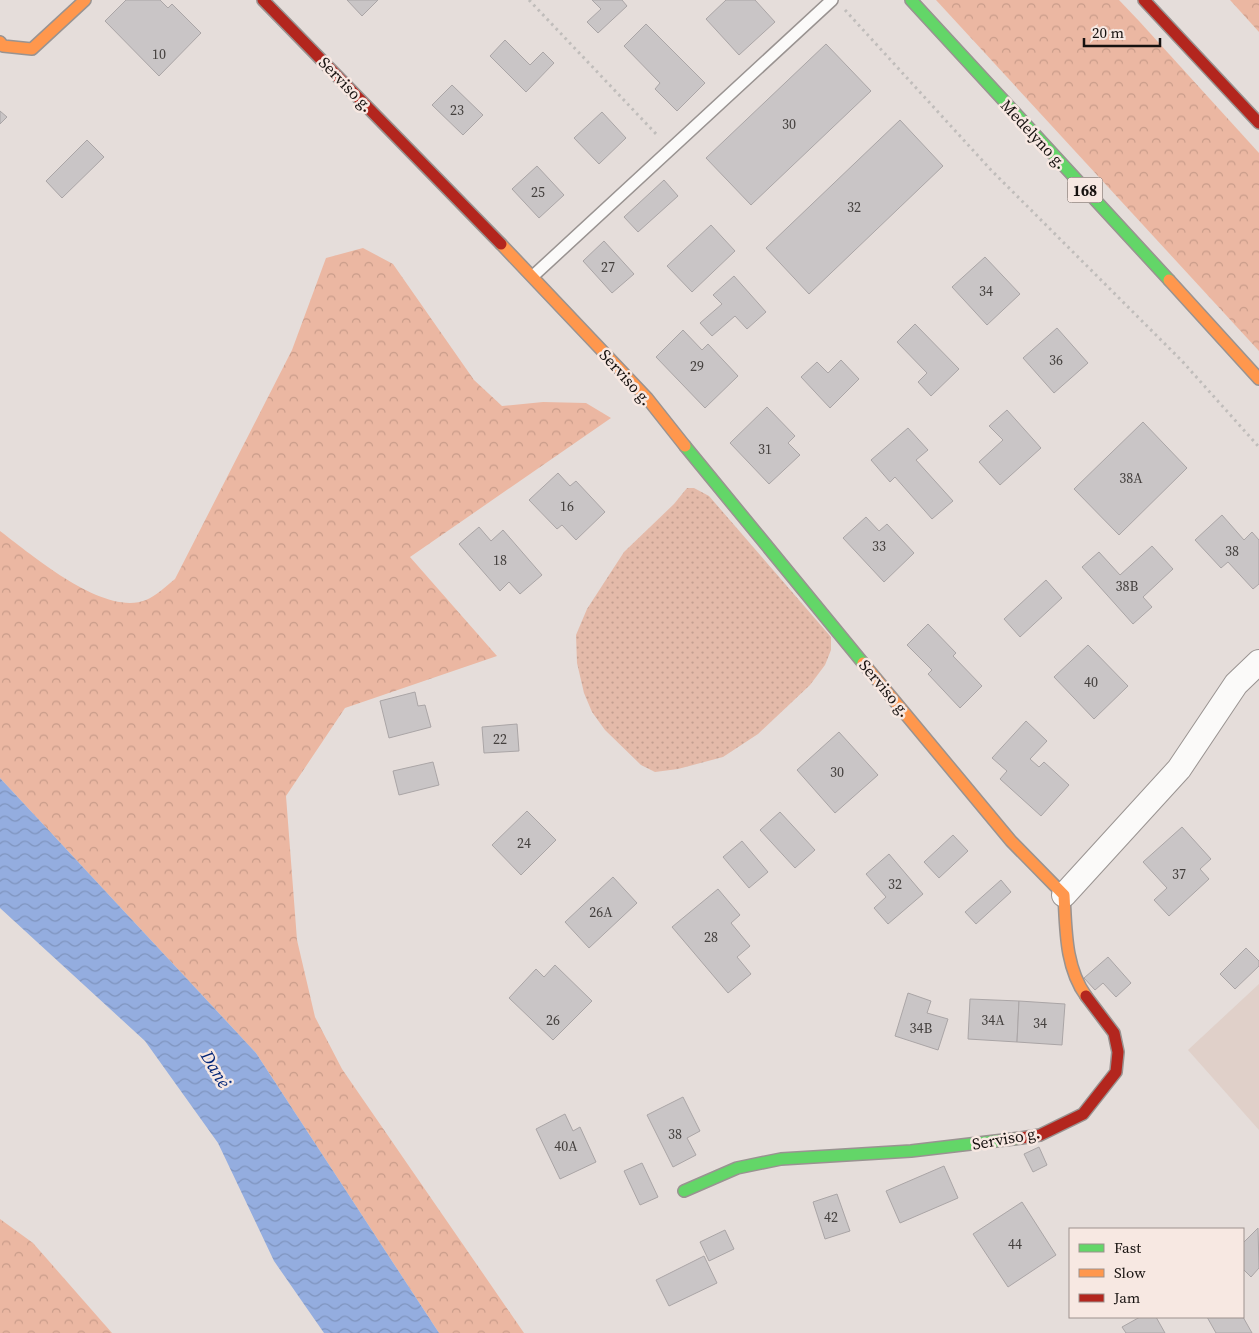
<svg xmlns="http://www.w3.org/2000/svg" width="1259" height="1333" viewBox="0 0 1259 1333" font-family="'Source Serif 4',serif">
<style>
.built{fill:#e0d0c9}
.grass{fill:url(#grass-dots)}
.forest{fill:url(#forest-crowns)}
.water{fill:url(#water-waves)}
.building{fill:#c9c5c6;stroke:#aaa5a6}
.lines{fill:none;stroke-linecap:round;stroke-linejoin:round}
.lane-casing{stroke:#999391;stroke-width:14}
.street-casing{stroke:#999391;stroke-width:26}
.fast-casing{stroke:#999391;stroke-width:14}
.slow-casing{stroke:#999391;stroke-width:14}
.jam-casing{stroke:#999391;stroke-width:14}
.path{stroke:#c0bdbb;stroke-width:3;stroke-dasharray:2.5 4;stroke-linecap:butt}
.lane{stroke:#fbfaf9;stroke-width:11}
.street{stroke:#fbfaf9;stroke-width:24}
.fast{stroke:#63d668;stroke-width:11}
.slow{stroke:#ff974d;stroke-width:11}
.jam{stroke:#b3261e;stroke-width:11}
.labels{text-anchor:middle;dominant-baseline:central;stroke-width:5;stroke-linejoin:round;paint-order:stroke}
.number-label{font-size:14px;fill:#44403e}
.shield{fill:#f7e8e2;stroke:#5a524f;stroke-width:1}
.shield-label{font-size:15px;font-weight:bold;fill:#171210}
.street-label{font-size:16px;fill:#171210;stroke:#f7e8e2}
.water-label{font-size:18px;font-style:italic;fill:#002477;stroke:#f7e8e2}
</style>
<defs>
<pattern id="grass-dots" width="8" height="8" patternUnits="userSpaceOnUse" patternTransform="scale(1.25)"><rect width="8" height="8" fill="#e4baa9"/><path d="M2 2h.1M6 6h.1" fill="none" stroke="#c39f90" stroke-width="1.8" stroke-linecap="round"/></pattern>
<pattern id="forest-crowns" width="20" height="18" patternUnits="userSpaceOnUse" patternTransform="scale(1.25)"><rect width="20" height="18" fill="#ebb7a2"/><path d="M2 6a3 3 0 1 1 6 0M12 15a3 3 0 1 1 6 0" fill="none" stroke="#c99c8a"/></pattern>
<pattern id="water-waves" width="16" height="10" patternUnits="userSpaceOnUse" patternTransform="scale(1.25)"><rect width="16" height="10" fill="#94addf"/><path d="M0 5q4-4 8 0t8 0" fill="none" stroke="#7f94be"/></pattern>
</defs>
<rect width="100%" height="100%" fill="#e5ddda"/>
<path class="built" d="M1259,984V1130L1188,1050Z"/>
<path class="grass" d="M687,488H694L709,496L831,637V650L825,665L810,685L758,734L723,757L678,769L655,772L641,765L605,730L592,712L584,693L577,663L576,635L587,609L624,552L674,504Z"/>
<g class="forest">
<path d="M936,0H1119L1139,21L1259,153V351Z"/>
<path d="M1230,0H1259V32Z"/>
<path d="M363,248L393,264L474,380L502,406L543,402L586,403L611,418L410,557L497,656L345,708L286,796L297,940L315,1017L342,1069L524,1333H439L256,1053L0,778V531C32,555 104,617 146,600C156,596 166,586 175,579L292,350L326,258Z"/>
<path d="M0,1219L33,1243L112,1333H0Z"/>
</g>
<path class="water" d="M0,778L256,1053L439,1333H324L274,1261L218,1143L145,1041L0,908Z"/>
<g class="building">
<path d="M126,0H160L168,8L172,4L201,33L159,76L105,21Z"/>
<path d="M347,0H378L362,16Z"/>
<path d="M592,0H622L627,6L598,33L587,22L601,9Z"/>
<path d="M726,0H755L775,22L739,55L706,19Z"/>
<path d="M646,24L705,83L677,111L655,89L660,83L624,46Z"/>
<path d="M505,40L530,65L543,52L554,63L526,92L490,56Z"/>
<path d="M826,44L871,91L751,205L706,158Z"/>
<path d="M452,85L483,115L463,135L432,105Z"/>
<path d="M0,111L7,117L0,124Z"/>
<path d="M602,112L626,138L599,164L574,138Z"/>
<path d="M900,120L943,166L809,294L766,248Z"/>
<path d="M87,140L104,157L62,198L46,181Z"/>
<path d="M537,166L564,195L539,218L512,189Z"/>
<path d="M664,180L678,196L638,232L624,217Z"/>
<path d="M711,225L735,251L692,292L667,266Z"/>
<path d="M604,241L634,274L612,293L583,261Z"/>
<path d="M985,257L1020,294L987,325L952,287Z"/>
<path d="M734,276L766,312L747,329L735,316L712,336L700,323L722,304L713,295Z"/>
<path d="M915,324L959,369L931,396L918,382L927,373L897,342Z"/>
<path d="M1057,328L1088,363L1054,393L1023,358Z"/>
<path d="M683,330L702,350L708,344L738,376L705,408L656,357Z"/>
<path d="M841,360L859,379L830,408L801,377L817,362L828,373Z"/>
<path d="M767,407L795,436L788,443L800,455L769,484L730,443Z"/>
<path d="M1007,410L1041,448L1000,485L979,462L1003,440L989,426Z"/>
<path d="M1143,422L1187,468L1119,535L1074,489Z"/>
<path d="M908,428L928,450L916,460L953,501L932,519L895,477L890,482L871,460Z"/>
<path d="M558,473L570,486L576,481L605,512L576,540L562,525L557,529L529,500Z"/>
<path d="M1222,515L1244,540L1252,532L1259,540V584L1253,589L1228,562L1221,568L1195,540Z"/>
<path d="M866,517L879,531L887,524L914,553L884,582L843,538Z"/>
<path d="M479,527L491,541L503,530L542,575L520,594L509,582L500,591L459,544Z"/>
<path d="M1152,546L1173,569L1143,597L1152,607L1133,624L1082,567L1099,552L1120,575Z"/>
<path d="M1046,580L1062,598L1020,637L1004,619Z"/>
<path d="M928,624L956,653L953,656L982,686L960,708L928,674L932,670L907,645Z"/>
<path d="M1088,645L1128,686L1094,719L1054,677Z"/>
<path d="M415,692L418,706L425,705L431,727L389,738L380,701Z"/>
<path d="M1026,721L1047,741L1030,759L1039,767L1044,762L1069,785L1041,816L1000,779L1007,771L992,758Z"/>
<path d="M517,724L519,751L484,753L482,727Z"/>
<path d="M839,732L878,775L835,813L797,770Z"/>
<path d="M433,762L439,785L399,795L393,771Z"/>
<path d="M527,811L556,840L521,875L492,845Z"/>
<path d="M780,812L815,850L795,868L760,830Z"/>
<path d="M1182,827L1211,859L1200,869L1209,879L1169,916L1154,900L1167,888L1143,862Z"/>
<path d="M953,835L968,851L939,878L924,862Z"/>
<path d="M742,841L768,872L749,888L723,857Z"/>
<path d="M889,854L923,894L888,924L874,908L886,897L866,874Z"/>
<path d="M613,877L637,903L589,948L565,922Z"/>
<path d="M1001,880L1011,892L976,924L965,912Z"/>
<path d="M718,889L740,915L731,923L750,946L737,957L751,974L728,993L672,927Z"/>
<path d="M1246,948L1259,961V966L1235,989L1220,974Z"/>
<path d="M1108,957L1131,983L1116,997L1103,983L1095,990L1084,978Z"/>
<path d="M555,965L592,1001L553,1040L509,998L536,969L544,977Z"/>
<path d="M908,993L931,1001L927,1013L948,1019L938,1050L895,1036Z"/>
<path d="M970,999L1019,1001L1017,1042L968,1039Z"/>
<path d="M1019,1001L1065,1004L1062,1045L1017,1042Z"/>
<path d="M683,1097L700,1131L687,1138L696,1155L673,1167L647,1115Z"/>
<path d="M565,1114L573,1131L580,1127L596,1162L560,1179L536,1129Z"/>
<path d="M1039,1147L1047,1165L1033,1172L1024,1154Z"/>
<path d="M642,1163L658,1197L640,1205L624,1171Z"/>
<path d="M944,1166L958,1198L900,1223L886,1191Z"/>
<path d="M837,1194L850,1231L825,1239L813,1202Z"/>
<path d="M1022,1202L1056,1255L1008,1287L973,1234Z"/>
<path d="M1258,1228L1259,1268L1251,1277L1243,1269V1243Z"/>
<path d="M725,1230L734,1249L709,1261L700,1242Z"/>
<path d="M704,1256L717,1283L669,1306L656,1280Z"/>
<path d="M1140,1317H1156L1165,1333H1126L1122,1327Z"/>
<path d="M1207,1317H1243L1252,1333H1216Z"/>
</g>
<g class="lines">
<g class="lane-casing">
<path id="lane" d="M533,276L832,0"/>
</g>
<g class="street-casing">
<path id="street" d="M1064,895L1179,769L1236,684L1259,662"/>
</g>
<g class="fast-casing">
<g id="fast">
<path d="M911,0L1169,280"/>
<path d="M685,446L863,663"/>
<path d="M684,1191L737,1168L781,1159L911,1151L1021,1138"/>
</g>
</g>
<g class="slow-casing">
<g id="slow">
<path d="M0,42L3,46L32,49L85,0"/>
<path d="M501,244L647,398L685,446"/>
<path d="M1169,280L1259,379"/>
<path d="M863,663L1011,841L1064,895C1066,929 1065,967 1086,996"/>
</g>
</g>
<g class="jam-casing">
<g id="jam">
<path d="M263,0L501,244"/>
<path d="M1144,0L1259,123"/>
<path d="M1021,1138L1040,1135L1083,1114L1116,1072L1118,1052L1114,1033L1086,996"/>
</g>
</g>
<g class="path">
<path d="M529,0L658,136"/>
<path d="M845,10L991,170L1182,361L1259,447"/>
</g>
<use href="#lane" class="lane"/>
<use href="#street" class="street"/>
<use href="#fast" class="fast"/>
<use href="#slow" class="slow"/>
<use href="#jam" class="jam"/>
</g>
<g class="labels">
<g class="number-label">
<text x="159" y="54">10</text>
<text x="457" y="110">23</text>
<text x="789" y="124">30</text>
<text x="538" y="192">25</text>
<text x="854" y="207">32</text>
<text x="608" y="267">27</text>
<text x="986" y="291">34</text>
<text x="1056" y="360">36</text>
<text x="697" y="366">29</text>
<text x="765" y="449">31</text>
<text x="1131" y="478">38A</text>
<text x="567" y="506">16</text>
<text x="879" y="546">33</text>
<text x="1232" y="551">38</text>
<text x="500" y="560">18</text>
<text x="1127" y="586">38B</text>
<text x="1091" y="682">40</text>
<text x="500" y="739">22</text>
<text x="837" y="772">30</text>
<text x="524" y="843">24</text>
<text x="1179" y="874">37</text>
<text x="895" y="884">32</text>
<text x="601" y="912">26A</text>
<text x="711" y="937">28</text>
<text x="553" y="1020">26</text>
<text x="993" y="1020">34A</text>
<text x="1040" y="1023">34</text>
<text x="921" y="1028">34B</text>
<text x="675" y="1134">38</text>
<text x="566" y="1146">40A</text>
<text x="831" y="1217">42</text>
<text x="1015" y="1244">44</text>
</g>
<rect class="shield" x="1067.5" y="177.5" width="35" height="25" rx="4"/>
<g class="shield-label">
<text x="1085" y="190">168</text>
</g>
<g class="street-label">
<text transform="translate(346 84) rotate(46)">Serviso g.</text>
<text transform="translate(1034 134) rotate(47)">Medelyno g.</text>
<text transform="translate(626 377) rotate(48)">Serviso g.</text>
<text transform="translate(885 688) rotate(50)">Serviso g.</text>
<text transform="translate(1006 1138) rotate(-10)">Serviso g.</text>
</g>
<g class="water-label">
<text transform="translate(216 1069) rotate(59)">Danė</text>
</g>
</g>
<rect x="1069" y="1228" width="175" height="90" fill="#f7e8e2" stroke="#9d928e"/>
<rect x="1079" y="1244" width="25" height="8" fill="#63d668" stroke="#9d928e"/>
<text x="1114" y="1253" font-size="15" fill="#171210">Fast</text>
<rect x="1079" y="1269" width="25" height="8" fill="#ff974d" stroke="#9d928e"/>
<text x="1114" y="1278" font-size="15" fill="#171210">Slow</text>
<rect x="1079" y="1294" width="25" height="8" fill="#b3261e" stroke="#9d928e"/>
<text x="1114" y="1303" font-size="15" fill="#171210">Jam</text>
<path d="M1084 38v8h76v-8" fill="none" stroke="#171210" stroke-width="2.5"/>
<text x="1092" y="38" font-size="15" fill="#171210" stroke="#f7e8e2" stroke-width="4" paint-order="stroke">20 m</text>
</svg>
